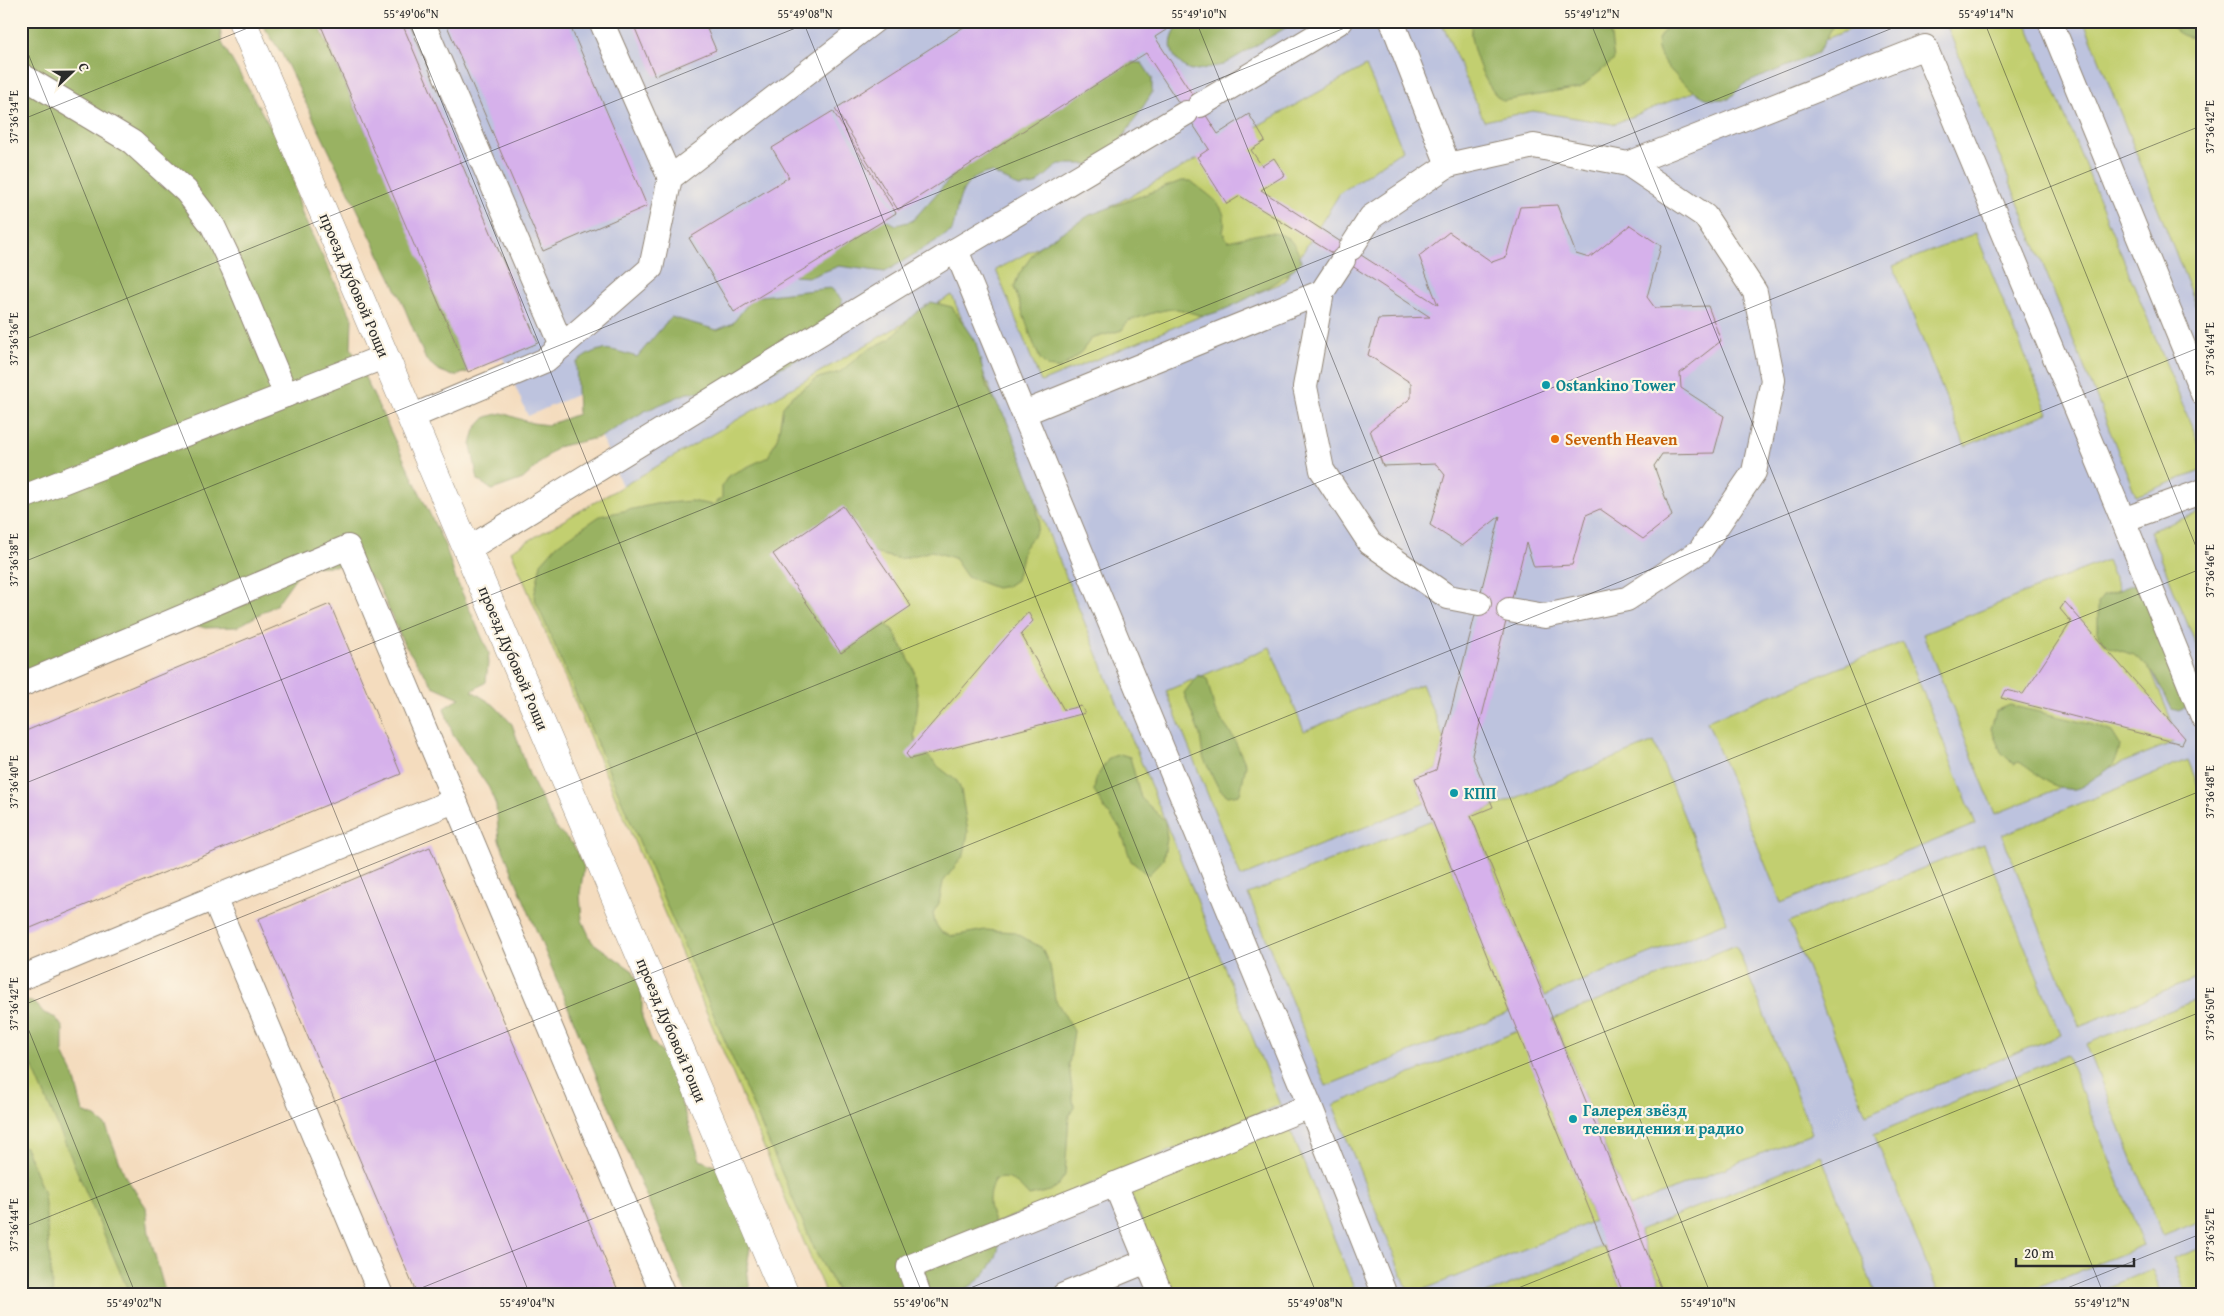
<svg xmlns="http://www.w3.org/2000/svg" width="2224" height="1316" viewBox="0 0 2224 1316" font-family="'Gentium Book Plus',serif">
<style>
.industrial{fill:#bdc3de}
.green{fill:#c2cf70;stroke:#767d4e}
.forest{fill:#99b262;stroke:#626e46}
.building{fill:#d6b1eb}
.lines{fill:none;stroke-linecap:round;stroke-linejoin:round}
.service-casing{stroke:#908474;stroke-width:26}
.tertiary-casing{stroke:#908474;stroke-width:29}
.service{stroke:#fff;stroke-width:24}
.tertiary{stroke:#fff;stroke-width:28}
.ticks{fill:none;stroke:#2b2b2b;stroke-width:1;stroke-opacity:0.45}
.culture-dot{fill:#0f9aa8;stroke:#fcf5e5;stroke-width:2}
.food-dot{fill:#e8710a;stroke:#fcf5e5;stroke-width:2}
.labels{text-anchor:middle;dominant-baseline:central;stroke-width:4.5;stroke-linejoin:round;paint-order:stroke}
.street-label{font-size:16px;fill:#2b2b2b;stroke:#fcf5e5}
.culture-label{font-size:16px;font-weight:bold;fill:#0d838f;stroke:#fcf5e5;text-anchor:start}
.food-label{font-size:16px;font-weight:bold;fill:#c56008;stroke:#fcf5e5;text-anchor:start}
.neatline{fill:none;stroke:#2b2b2b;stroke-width:2}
.ticks-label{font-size:12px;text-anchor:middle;fill:#2b2b2b}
</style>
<rect width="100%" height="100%" fill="#fcf5e5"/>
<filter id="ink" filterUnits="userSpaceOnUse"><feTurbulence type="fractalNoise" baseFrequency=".02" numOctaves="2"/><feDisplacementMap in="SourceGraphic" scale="10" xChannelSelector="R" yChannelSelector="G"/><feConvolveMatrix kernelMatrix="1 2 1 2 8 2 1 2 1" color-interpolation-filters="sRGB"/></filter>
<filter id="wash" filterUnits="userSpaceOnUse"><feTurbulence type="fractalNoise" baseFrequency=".0096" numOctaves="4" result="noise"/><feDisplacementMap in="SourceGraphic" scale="20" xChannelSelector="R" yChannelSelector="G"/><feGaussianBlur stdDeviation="1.12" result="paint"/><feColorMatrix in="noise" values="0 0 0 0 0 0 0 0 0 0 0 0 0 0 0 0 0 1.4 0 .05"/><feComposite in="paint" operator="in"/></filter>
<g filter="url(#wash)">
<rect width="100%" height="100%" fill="#f4dcbe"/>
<path class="industrial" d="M319,21H2203V1295H858L853,1283L826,1294L511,551L622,486L583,392L528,416L503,358L468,372Z"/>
<g class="green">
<path d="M1441,21H1871L1613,124L1533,111L1484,121Z"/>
<path d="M1945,21H2026L2203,454V470L2136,496Z"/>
<path d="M2084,21H2203V322Z"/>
<path d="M1366,66L1403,150L1340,193L1284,282L1041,382L996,270Z"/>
<path d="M1976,233L2048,413L1965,446L1893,266Z"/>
<path d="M952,295L1280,1105L826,1294L511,551Z"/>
<path d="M2203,511V662L2150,531Z"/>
<path d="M2107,560L2179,740L1995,814L1923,634Z"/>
<path d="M1903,642L1976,824L1781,903L1707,721Z"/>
<path d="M1270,647L1304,731L1422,684L1444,739L1436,770L1415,778L1425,803L1241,877L1166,691Z"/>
<path d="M1654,742L1727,922L1544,996L1471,816Z"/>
<path d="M2188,760L2203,798V976L2079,1026L2002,835Z"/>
<path d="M1432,820L1510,1012L1326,1086L1248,894Z"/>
<path d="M1983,844L2061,1035L1866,1114L1789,922Z"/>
<path d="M1736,945L1812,1133L1629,1207L1553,1019Z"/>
<path d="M2203,997V1220L2163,1236L2086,1044Z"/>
<path d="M21,1021L139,1295H21Z"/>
<path d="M1518,1031L1594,1221L1410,1295L1333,1105Z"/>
<path d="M2067,1055L2144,1245L2019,1295H1939L1874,1134Z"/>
<path d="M1288,1124L1357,1295H1173L1129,1190Z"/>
<path d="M1821,1155L1876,1295H1664L1639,1231Z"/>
<path d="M1604,1246L1624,1295H1484Z"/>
<path d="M2203,1247V1295H2187L2173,1259Z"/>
<path d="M2152,1269L2163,1295H2088Z"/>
</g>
<g class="forest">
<path d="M21,21H219L222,43L288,158L302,214L352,318L351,348L446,548L455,577L489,653L486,682L472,691L494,705L512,724L529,774L555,827L573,844L584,867L580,894L582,920L592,942L633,971L642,993V1017L651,1040L667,1059L700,1160L727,1171L751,1242L747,1266L750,1295H687L499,840L496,805L489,788L453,735L444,708L460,698L433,686L404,644L378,585L357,565L303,567L276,605L237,627L205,628L176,619L21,671Z"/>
<path d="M260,21H317L446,312L469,345L468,372L453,376L438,370L426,360L400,297L282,54Z"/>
<path d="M1183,21H1297L1223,65L1191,71C1169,59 1164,41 1183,21Z"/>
<path d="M1472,21H1609L1614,60L1580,88L1503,101C1487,91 1474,56 1471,37C1470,32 1472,26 1472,21Z"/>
<path d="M1677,21H1830L1832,28L1818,53L1744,84L1729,99C1722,99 1712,100 1706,98C1690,91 1652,59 1658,40C1661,31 1669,27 1677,21Z"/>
<path d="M2168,21H2203V39C2187,38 2176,35 2168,21Z"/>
<path d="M1127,62L1142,63L1152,78V93L1118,145L1091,164H1059L1035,185L1019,187L991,172C957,180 960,201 952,231L885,272L839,266L810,277L794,276L775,247L883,218L896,225L912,221L957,171Z"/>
<path d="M1181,181H1191C1210,197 1230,205 1223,232L1228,241C1258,235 1291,219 1301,262C1286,279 1229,311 1207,315C1197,317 1184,308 1173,309C1158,310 1142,317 1128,321L1122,330L1091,339L1078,356L1059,369L1048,367L1040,359L1031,337L1014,287L1019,274L1038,247L1090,215Z"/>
<path d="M831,288L842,300L840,330L830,343L737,389L687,393L645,411L601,437L557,447L523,479L492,490L478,480L471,445L475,429L486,417L502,413L532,423L548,425L578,414L576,363C601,343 609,349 637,357L671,317L717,330L733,323L753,297Z"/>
<path d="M931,302L952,307L976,343L987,387L1006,419L1034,490L1039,521L1037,531L1024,548L1016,580L1007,586L996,588L967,577L954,558L932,551L900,559L868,552L875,615L893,630L914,669L918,702L914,736L918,746L940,768L957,781L961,790L968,832L964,855L943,882L939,903L933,913L935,923L941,932L952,936L985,930L1014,932L1042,948L1050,966L1055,999L1074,1031L1069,1065L1074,1107L1069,1116L1065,1175L1059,1184L1050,1191L1029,1196C1018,1184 1011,1174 994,1180C992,1186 989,1192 989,1199C988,1213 998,1227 999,1241C1000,1266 972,1291 949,1295H840L817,1255L534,597L541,563L557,545L600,516L656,504L691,501L713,505L722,498V486L728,476L768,457L778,436L783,406L790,398L818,378L840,372L867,350L890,339L913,315Z"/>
<path d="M2140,582L2190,703L2179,711L2172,709L2153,672L2134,655L2109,647L2098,635V603L2103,596Z"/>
<path d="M1198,675L1207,679L1215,711L1233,737L1246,765L1240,794L1228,796L1219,789L1203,757L1200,735L1184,693Z"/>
<path d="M2010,705L2097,726L2112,732L2120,745C2117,763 2112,768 2096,777C2090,781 2082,788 2075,789C2055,792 2035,772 2019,762L2013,764L2001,752L1991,729L1996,711Z"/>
<path d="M1120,754L1130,757L1141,798L1165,821L1167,839L1163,860L1148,875L1131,861L1120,828L1106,811L1094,791L1096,778L1109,758Z"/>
<path d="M24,999L36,1004L44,1013L56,1018L63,1028V1053L74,1076L83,1112L95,1117L106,1126L125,1176L146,1207L149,1234L166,1295H130L21,1040V1000Z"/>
<path d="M21,1145L26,1148L44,1194L53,1295H21Z"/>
</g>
<g id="blocks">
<g class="building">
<path d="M319,21H401L538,343L468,372Z"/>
<path d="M445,21H568L647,206L543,251Z"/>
<path d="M632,21H724L707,29L716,50L655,76Z"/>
<path d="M973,21H1180L1155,37L1218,134L1249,114L1265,141L1251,150L1262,166L1274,158L1285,175L1261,190L1438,305L1419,256L1449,232L1492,262L1506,257L1520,207L1557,205L1576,254L1589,258L1630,225L1661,246L1647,297L1655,308L1708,306L1721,341L1680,373L1681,388L1724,416L1714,453L1662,454L1654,466L1672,516L1643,539L1600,509L1586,515L1572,565L1534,567L1526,543L1472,755L1493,807L1471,816L1664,1295H1624L1415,778L1436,770L1500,516L1462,546L1430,525L1445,475L1436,464L1383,466L1370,430L1411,398V383L1368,355L1378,319L1430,317L1343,260L1240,196L1227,204L1197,157L1209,149L1146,53L898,210L835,109Z"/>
<path d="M833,111L896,213L734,312L689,238L789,177L772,148Z"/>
<path d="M843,506L911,606L841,653L773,554Z"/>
<path d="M2065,602L2185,738L2182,744L2001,698L2005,690L2023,694L2071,622L2060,609Z"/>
<path d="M330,604L401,774L21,932V733Z"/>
<path d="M1028,612L1033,621L1021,634L1064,710L1081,706L1085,713L910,759L906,754Z"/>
<path d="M430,847L549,1127L620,1295H417L258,919Z"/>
</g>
</g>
</g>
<g filter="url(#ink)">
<use href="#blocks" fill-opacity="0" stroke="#908474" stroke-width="1"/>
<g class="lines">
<g class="service-casing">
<g id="service">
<path d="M422,21L562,346"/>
<path d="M601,21L670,178"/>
<path d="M1392,21L1448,165"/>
<path d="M2050,21L2203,394"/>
<path d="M21,75L132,142L186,191L213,226L233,268L286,395"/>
<path d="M1200,105L1341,21"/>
<path d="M1628,164L1925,47L2123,520L2203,717"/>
<path d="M1351,248L1371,217L1448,165L1534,146L1628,164L1705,216L1755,292L1773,380L1754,472L1700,551L1627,599L1545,616L1509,610"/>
<path d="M956,250L1310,1106L1385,1295"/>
<path d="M1343,260L1322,292L1305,387L1322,470L1370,543L1448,597L1479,603"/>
<path d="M1024,413L1322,292"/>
<path d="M411,417L546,360L651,268L670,178L874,21"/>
<path d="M21,498L386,356"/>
<path d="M2123,520L2203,491"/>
<path d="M468,549L956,250L1186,113"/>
<path d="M21,685L348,547L663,1295"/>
<path d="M214,898L454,801"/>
<path d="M21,978L214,898L381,1295"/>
<path d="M1115,1184L1161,1295"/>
<path d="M919,1295L909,1267L1310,1106"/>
<path d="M1064,1295L1147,1261"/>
</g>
</g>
<g class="tertiary-casing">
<path id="tertiary" d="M242,21L785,1295"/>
</g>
<use href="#service" class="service"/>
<use href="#tertiary" class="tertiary"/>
</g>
</g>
<path class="ticks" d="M409,21L923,1295M803,21L1317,1295M1196,21L1711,1295M1590,21L2104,1295M1984,21L2203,564M21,36L530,1295M21,120L265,21M21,341L813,21M21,563L1362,21M21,785L1910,21M21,1006L2203,125M21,1011L136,1295M21,1228L2203,346M404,1295L2203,568M953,1295L2203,790M1501,1295L2203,1011M2050,1295L2203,1233"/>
<g class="culture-dot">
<circle cx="1546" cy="385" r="5"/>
<circle cx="1454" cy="793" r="5"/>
<circle cx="1573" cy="1119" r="5"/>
</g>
<circle class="food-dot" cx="1555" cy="439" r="5"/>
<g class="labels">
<g class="street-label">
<text transform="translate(355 285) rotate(67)">проезд Дубовой Рощи</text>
<text transform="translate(514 658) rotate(67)">проезд Дубовой Рощи</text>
<text transform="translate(672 1030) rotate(67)">проезд Дубовой Рощи</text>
</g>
<g class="culture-label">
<text x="1556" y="385">Ostankino Tower</text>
<text x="1464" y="793">КПП</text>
<text x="1583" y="1110">Галерея звёзд<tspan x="1583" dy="18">телевидения и радио</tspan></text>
</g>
<g class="food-label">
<text x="1565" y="439">Seventh Heaven</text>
</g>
</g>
<rect width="2224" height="1316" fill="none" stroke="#fcf5e5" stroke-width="55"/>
<g transform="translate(72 72) rotate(68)" stroke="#fcf5e5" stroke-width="4" paint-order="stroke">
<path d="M0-4L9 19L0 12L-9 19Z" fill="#2b2b2b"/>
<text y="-8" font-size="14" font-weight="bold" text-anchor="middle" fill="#2b2b2b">С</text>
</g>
<path d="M2016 1258v8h118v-8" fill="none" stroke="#2b2b2b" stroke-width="2.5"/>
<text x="2024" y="1258" font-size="15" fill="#2b2b2b" stroke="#fcf5e5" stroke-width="4" paint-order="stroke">20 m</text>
<rect x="28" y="28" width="2168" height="1260" class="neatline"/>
<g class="ticks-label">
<text x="411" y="18">55°49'06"N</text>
<text x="805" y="18">55°49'08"N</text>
<text x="1199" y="18">55°49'10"N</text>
<text x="1592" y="18">55°49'12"N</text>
<text x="1986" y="18">55°49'14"N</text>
<text transform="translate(14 117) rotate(-90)" y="4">37°36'34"E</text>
<text transform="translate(2210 127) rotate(-90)" y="4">37°36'42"E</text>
<text transform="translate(14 339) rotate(-90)" y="4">37°36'36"E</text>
<text transform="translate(2210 349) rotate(-90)" y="4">37°36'44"E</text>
<text transform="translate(14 560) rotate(-90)" y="4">37°36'38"E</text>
<text transform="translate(2210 571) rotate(-90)" y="4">37°36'46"E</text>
<text transform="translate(14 782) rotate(-90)" y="4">37°36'40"E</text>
<text transform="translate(2210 792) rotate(-90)" y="4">37°36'48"E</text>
<text transform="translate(14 1004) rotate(-90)" y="4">37°36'42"E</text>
<text transform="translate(2210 1014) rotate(-90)" y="4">37°36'50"E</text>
<text transform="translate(14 1225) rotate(-90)" y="4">37°36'44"E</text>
<text transform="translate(2210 1235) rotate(-90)" y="4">37°36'52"E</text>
<text x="134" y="1307">55°49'02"N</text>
<text x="527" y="1307">55°49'04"N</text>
<text x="921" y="1307">55°49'06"N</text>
<text x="1315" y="1307">55°49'08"N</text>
<text x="1708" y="1307">55°49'10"N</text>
<text x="2102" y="1307">55°49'12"N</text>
</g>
</svg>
